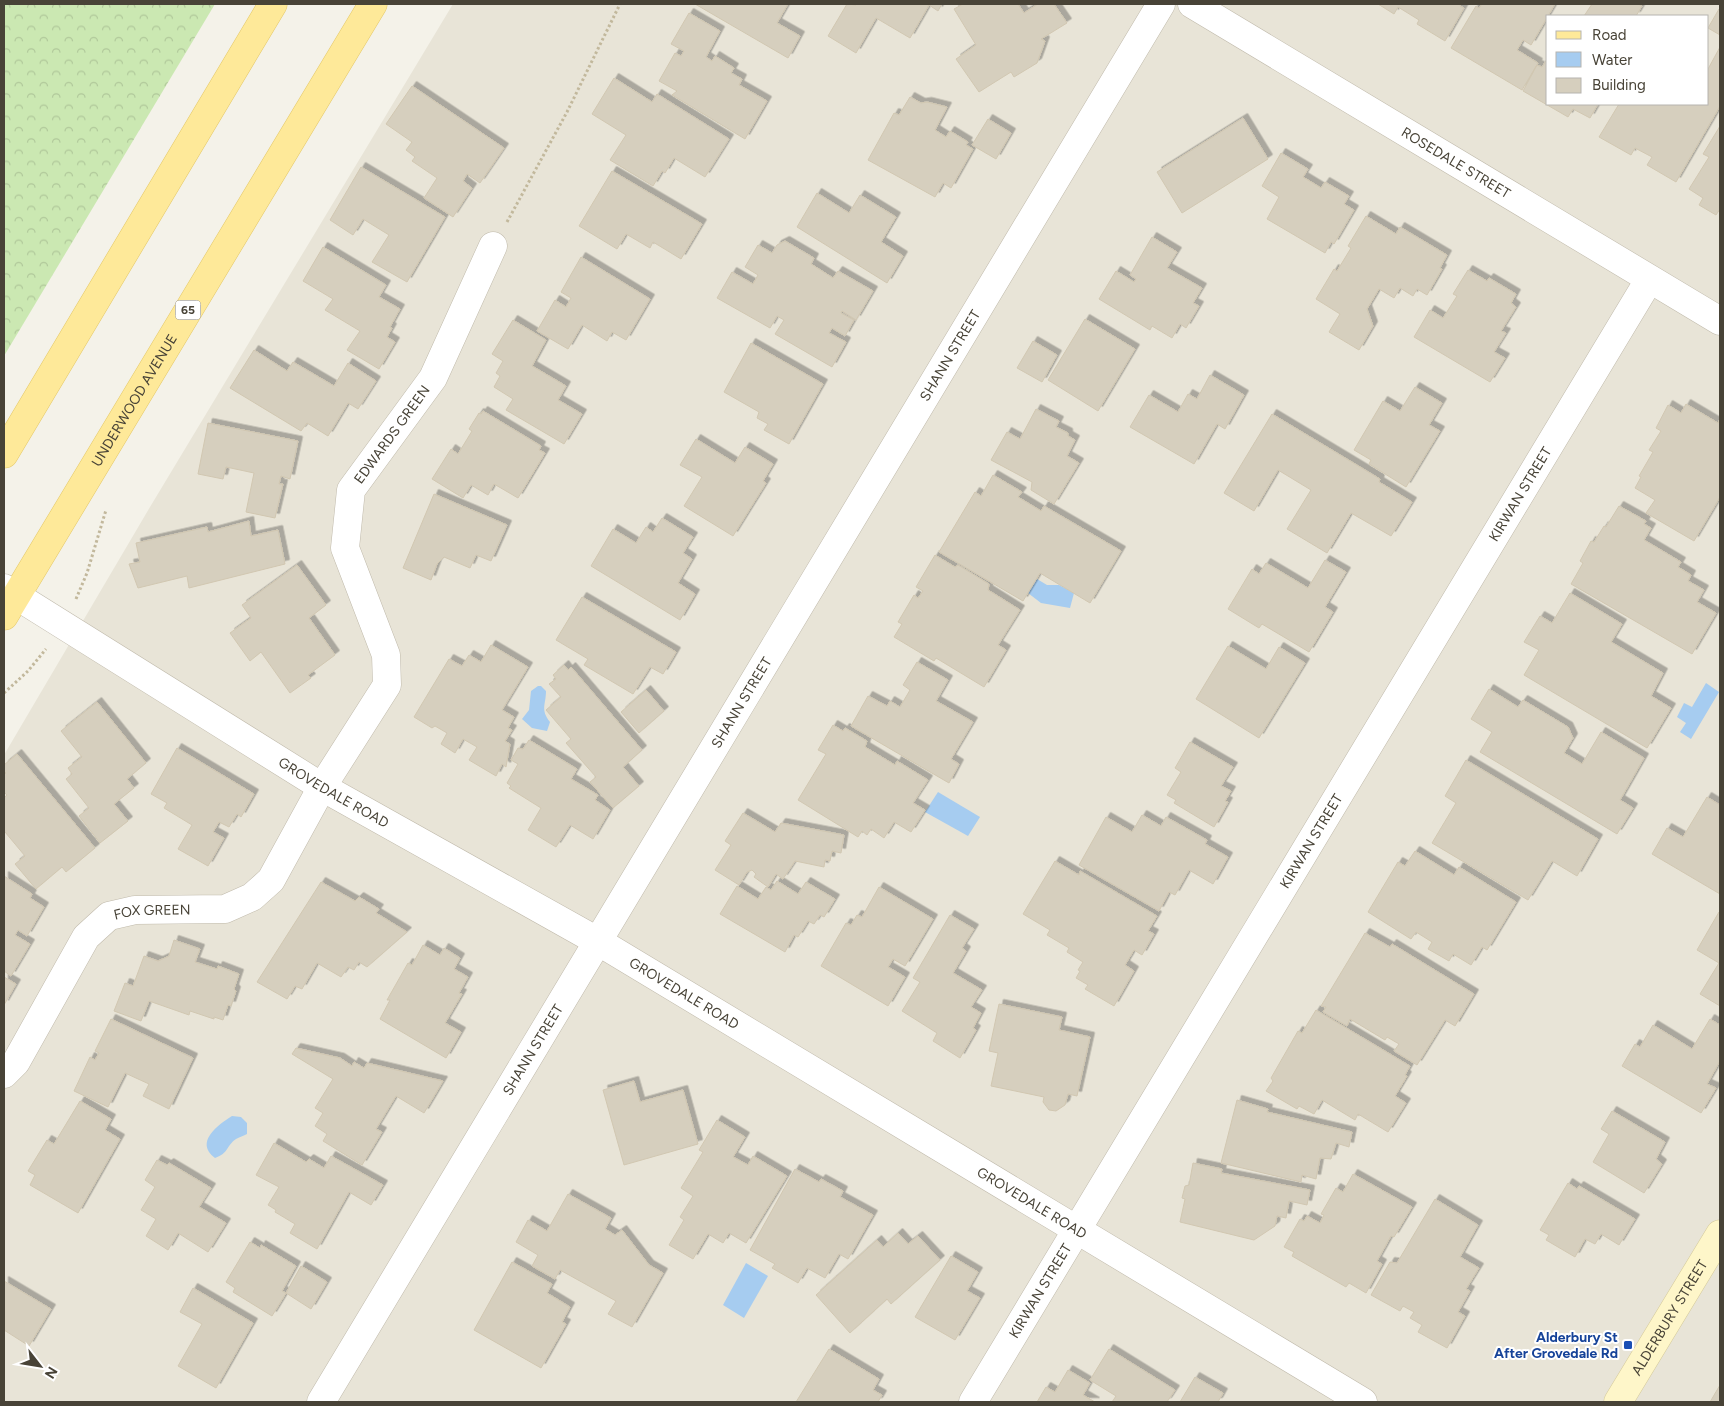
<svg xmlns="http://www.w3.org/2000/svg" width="1724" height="1406" viewBox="0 0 1724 1406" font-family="Figtree,sans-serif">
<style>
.residential{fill:#e8e4d7;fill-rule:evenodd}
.forest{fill:url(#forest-crowns)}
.water{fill:#a6ccf0}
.building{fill:#d6cfbe;stroke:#d1c7b1;filter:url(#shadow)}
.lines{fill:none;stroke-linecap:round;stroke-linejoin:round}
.street-casing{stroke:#c0baab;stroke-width:29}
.secondary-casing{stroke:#d4c999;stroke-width:29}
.primary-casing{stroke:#e4c868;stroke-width:29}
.path{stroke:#c2b89c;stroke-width:3;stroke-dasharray:2.5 2.5;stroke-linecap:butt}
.street{stroke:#fff;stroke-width:28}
.secondary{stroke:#fef6c9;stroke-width:28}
.primary{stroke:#fee999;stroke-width:28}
.transit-dot{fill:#1a4fb4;stroke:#fff;stroke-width:2}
.labels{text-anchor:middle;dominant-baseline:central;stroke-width:4;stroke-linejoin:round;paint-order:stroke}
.shield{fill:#fff;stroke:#7f7b73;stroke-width:1}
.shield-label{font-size:12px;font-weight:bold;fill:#484337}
.street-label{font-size:14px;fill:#484337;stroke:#fff}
.transit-label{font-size:14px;font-weight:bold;fill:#164399;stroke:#fff;text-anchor:end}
</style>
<defs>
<pattern id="forest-crowns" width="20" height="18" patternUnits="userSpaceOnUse" patternTransform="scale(1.25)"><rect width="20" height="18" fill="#cbe8b2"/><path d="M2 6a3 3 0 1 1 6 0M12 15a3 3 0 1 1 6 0" fill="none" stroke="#b0c89a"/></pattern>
<filter id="shadow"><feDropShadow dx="4.5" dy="-4.5" stdDeviation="0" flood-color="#0004"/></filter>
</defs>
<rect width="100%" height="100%" fill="#f4f2e9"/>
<path class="residential" d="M453,4H1720V1402H4V755L150,507ZM1548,16H1708V104H1548Z"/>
<path class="forest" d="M4,4H215L4,356Z"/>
<g class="water">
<path d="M1037,579L1047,585H1059L1074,593L1070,608L1041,603L1028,593Z"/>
<path d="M1706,683L1719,692L1691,739L1680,732L1686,723L1677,717L1684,703L1692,707Z"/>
<path d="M538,686H541L546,691C546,705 540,709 550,722L547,731L532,728L522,719L529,710L531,691Z"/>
<path d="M938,792L980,817L968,836L925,812Z"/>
<path d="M232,1116L241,1117L247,1123V1134C244,1136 239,1137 236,1139C226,1146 229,1153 215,1158C194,1142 218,1125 232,1116Z"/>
<path d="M746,1263L768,1276L744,1318L723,1305Z"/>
</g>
<g class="building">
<path d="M695,4H788L777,23L800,36L788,58Z"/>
<path d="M847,4L856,5L857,4H942L938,11L929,5L910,38L876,18L856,53L828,36Z"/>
<path d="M963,4H1018L1024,13L1038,4H1054L1067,23L1041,39L1045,41L1037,63L1014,77L1011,72L979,92L956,59L976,45L954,9Z"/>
<path d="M1378,4H1461L1460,6L1464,8L1445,41L1417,24L1419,20L1398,7L1394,14Z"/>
<path d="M1482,4H1555L1531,45L1523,40L1517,50L1538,63L1522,90L1451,48L1476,6L1479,8Z"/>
<path d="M1592,4H1638L1642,6L1636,16H1584Z"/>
<path d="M1719,9L1720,10V35L1708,28Z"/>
<path d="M689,13L720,31L706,57L712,61L715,56L734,68L731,73L742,79L739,85L767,101L745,139L672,95L677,91L659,81L675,53L681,56L684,51L671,44Z"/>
<path d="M1720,47V106L1676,182L1647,165L1652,157L1635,148L1631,155L1599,137L1619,104H1708V69Z"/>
<path d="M1547,59L1548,104H1598L1590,118L1573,109L1568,117L1523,91L1537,65L1542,67Z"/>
<path d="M614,78L652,102L657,94L729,139L705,177L674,158L665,173L662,171L653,186L610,160L626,135L592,114Z"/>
<path d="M412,86L504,148L480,183L467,174L463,181L472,188L453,217L424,198L437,178L412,161L415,157L406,150L412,142L386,124Z"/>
<path d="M910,97L921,103L927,102L947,107L935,130L946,137L950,131L968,142L966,145L973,149L951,188L943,183L935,197L868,160L894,113L899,115Z"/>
<path d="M1243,118L1268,159L1182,213L1157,172Z"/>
<path d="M988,119L1011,133L996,159L972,145Z"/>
<path d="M1720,126V209L1716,215L1699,205L1703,198L1689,189L1709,157L1703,154Z"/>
<path d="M1281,153L1308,169L1303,177L1321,188L1325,182L1349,196L1344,204L1354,210L1334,244L1331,242L1325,253L1267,219L1279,197L1262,186Z"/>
<path d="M361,167L445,217L407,282L372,262L389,235L363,219L353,235L330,220Z"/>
<path d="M612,171L702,224L681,259L653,242L650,248L626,234L617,249L579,226Z"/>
<path d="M817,193L849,213L860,195L896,217L881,242L903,256L887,283L797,227Z"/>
<path d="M1366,216L1396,234L1400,227L1447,255L1440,268L1442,269L1427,295L1417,289L1413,296L1400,288L1394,298L1379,289L1367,309L1373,326L1359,350L1329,332L1340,314L1316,299L1334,269L1337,271L1351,248L1348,246Z"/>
<path d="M1152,237L1177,252L1167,268L1202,288L1193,303L1199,306L1186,328L1180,324L1172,338L1152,326L1150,330L1099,299L1116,271L1134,282L1136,279L1130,275Z"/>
<path d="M785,241L814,258L811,264L833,278L838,271L873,291L856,320L842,311L841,313L854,320L845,336L832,328L829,333L846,342L832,367L775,334L784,320L777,316L770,328L717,298L732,272L753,284L758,275L745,267L758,245L772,253L777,245Z"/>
<path d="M323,247L386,285L379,297L400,309L390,327L392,328L387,337L395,342L379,369L347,350L360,331L325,310L333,299L303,281Z"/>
<path d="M581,257L650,299L626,340L612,332L607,341L582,325L568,349L537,331L555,300L566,307L571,298L561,292Z"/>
<path d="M1468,270L1487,281L1489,278L1516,294L1511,303L1516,307L1501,331L1506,333L1494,352L1505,358L1490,382L1414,337L1430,310L1443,318L1457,296L1453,294Z"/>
<path d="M1085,319L1135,349L1098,411L1048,380Z"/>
<path d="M513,320L546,340L532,366L566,386L558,400L582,414L564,444L506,410L513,399L494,387L500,376L496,373L503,361L492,354Z"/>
<path d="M1033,341L1057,355L1042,382L1017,368Z"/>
<path d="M751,343L823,384L789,444L764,430L768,424L757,418L759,412L724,392Z"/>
<path d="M254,350L287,371L293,362L334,386L348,363L376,381L358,409L348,403L328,436L307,423L301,431L230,388Z"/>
<path d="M1210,375L1244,395L1225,429L1217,424L1194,464L1130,427L1149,395L1178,412L1188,394L1197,399Z"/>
<path d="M1415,387L1442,403L1429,425L1440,431L1406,487L1369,464L1371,460L1354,450L1383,401L1400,411Z"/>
<path d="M1686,404L1718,423L1720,419V497L1694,541L1646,513L1655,500L1635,488L1641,477L1639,476L1653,452L1649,450L1661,431L1656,428L1668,405L1681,413Z"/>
<path d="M1036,409L1059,421L1056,427L1068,433V436L1075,440L1067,456L1079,463L1054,504L1031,490L1032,482L991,460L1007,432L1020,439Z"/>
<path d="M483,411L541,446L539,450L545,453L518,498L494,484L488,495L471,485L463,498L432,479L451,449L458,454L472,431L469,429L479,413L481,414Z"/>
<path d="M1272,414L1380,479L1379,482L1412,502L1391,536L1351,513L1327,553L1287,529L1311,490L1278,470L1254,511L1224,493Z"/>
<path d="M208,423L298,441L290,479L281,476L279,484H283L275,518L246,512L254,473L226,467L223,479L198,474Z"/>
<path d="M696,439L735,463L745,447L773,464L763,481L766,483L733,536L684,506L702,477L680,465Z"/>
<path d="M993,475L1022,492L1018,497L1041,511L1044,506L1121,551L1090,603L1040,573L1023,601L939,552L975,492L981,496Z"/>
<path d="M434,494L507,525L491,561L476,555L470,568L444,557L437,564L431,580L403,568Z"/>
<path d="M1619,506L1646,521L1644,524L1651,528L1644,540L1681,562L1678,567L1691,575L1688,581L1704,590L1697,602L1716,613L1692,654L1571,584L1583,563L1580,561L1591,541L1594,542L1604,526L1606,527Z"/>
<path d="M662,518L693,537L683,553L692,559L678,583L695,594L680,620L591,566L613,529L636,543L646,527L653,532Z"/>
<path d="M249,521L251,536L278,530L285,564L189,588L187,576L138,588L129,564L140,562L136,543L207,527L208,532Z"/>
<path d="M935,555L955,567L958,565L989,584L988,590L1020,610L998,645L1006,650L984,687L936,658L934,661L894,637L902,624L898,622L914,595L918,598L923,591L916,587Z"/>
<path d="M1325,560L1346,572L1325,607L1333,612L1309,652L1262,624L1259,628L1228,609L1252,569L1259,574L1266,563L1308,588Z"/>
<path d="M297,565L326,605L309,618L335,655L308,675L311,678L290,693L261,652L250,661L230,633L251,618L242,605Z"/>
<path d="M1570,593L1622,624L1611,642L1663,673L1651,696L1671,708L1647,748L1524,675L1539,650L1524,642L1540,616L1552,623Z"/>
<path d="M582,597L676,652L663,674L650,667L633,694L584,665L588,659L556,640Z"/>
<path d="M491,645L528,667L502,710L514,717L508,728L512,730L505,741L510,744L506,767L502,764L496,776L469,760L477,747L463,739L455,753L441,744L447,733L435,726L432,728L414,717L449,659L462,666L469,655L481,662Z"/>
<path d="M1228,646L1266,669L1279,647L1305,663L1259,738L1196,699Z"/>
<path d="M917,662L948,680L936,701L973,722L951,759L959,764L949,783L851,726L868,696L887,706L890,701L900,707L910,690L903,685Z"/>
<path d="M564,665L568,670L571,667L642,750L623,767L639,786L613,808L590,782L596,777L566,743L571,739L546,710L561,697L549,684L556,679L553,675Z"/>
<path d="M1489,689L1518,707L1523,700L1568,727L1573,738L1564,753L1582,764L1601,732L1644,758L1620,800L1633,808L1617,834L1480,752L1492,732L1471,719Z"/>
<path d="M646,690L664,711L639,733L621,712Z"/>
<path d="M97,702L146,763L127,779L134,788L114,804L128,821L100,843L79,816L89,808L66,779L72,774L68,768L82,757L61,731Z"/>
<path d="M833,725L843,731L845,728L867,741L865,747L895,765L897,761L928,780L913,803L925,810L911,832L894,822L884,838L871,829L867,835L862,831L858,837L798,800L826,754L818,750Z"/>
<path d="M529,740L577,769L571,779L598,795L595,800L610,810L593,839L570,825L556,847L528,830L541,808L509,788L511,786L507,783L518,764L511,760L518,748L523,749Z"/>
<path d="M1190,742L1233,767L1221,786L1231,791L1225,801L1228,802L1214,827L1174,803L1176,800L1167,795L1181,772L1175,768Z"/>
<path d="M177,748L254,794L241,817L237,814L229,827L219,822L213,832L224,838L208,866L178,849L192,825L164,808L167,803L151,794Z"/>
<path d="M17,754L95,848L66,872L62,867L36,889L15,864L25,856L5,832L4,833V798L7,795L4,792V775L6,773L4,771V765Z"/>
<path d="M1466,760L1598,839L1577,876L1552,861L1528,900L1432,843L1456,803L1445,796Z"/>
<path d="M1707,797L1720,805V894L1652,854L1667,828L1683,837Z"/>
<path d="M743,813L775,832L781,823L844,835L841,853L832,851L830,861L825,860L824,867L795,861L783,879L776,874L768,887L754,877L756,874L752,870L747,872L739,885L715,870L731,845L725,841Z"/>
<path d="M1142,815L1161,826L1166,817L1207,840L1205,844L1228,857L1213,884L1189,870L1175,895L1169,892L1159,911L1079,865L1106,817L1132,832Z"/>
<path d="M1415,851L1454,875L1459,867L1516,902L1487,950L1482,947L1471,965L1453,954L1449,961L1428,949L1432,942L1416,932L1411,939L1368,912L1398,862L1405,866Z"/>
<path d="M1055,861L1079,875L1080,871L1157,916L1148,931L1154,934L1142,955L1134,950L1125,965L1134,971L1114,1006L1085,989L1088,985L1076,978L1080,971L1078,970L1083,962L1067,952L1069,948L1047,935L1050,930L1023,914Z"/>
<path d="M4,876L32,894L30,898L44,907L27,936L18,930L15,935L30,944L11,976L4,971Z"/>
<path d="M777,881L798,894L806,882L835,899L824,917L820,915L814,924L808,921L798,937L794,935L785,952L720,914L737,886L758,899L766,887L771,890Z"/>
<path d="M321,882L355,901L359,897L379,909L376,913L407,932L367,967L359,962L354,970L348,967L341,977L317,963L302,989L295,986L287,999L257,982Z"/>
<path d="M879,887L933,919L905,966L893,959L888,967L905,977L888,1006L821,966L846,923L851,925L857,915L862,917Z"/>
<path d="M1719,912H1720V1006L1700,994L1719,963L1697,950Z"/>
<path d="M950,915L974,929L962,948L966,951L953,973L982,990L971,1007L981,1013L973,1028L976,1030L960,1058L933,1041L937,1033L902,1011L920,982L913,978Z"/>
<path d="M1365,933L1390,947L1392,944L1474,994L1455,1026L1445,1020L1417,1065L1394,1051L1399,1044L1387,1037L1385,1040L1350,1019L1347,1026L1323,1012L1326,1007L1321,1006Z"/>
<path d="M174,940L200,949L195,962L217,969L218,966L239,974L234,989L236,991L231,1006L228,1005L223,1020L214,1017V1019L190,1011L189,1015L149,1001L141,1021L114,1011L125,983L133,986L144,956L158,961L169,956Z"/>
<path d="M423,945L440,955L444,948L460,958L454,969L468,977L459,993L462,994L445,1023L461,1032L446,1058L380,1019L390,1000H387L408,963L412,965Z"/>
<path d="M4,977L16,984L4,1005Z"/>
<path d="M999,1004L1062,1017L1059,1030L1090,1037L1077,1096L1068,1094L1065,1105L1056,1111L1049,1110L1043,1102L1044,1097L991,1086L998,1053L989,1051Z"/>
<path d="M1316,1010L1410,1066L1405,1075L1407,1076L1395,1096L1406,1103L1388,1132L1358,1114L1355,1120L1322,1100L1314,1114L1299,1106L1297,1109L1266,1091L1273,1081L1271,1078L1298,1031L1302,1033Z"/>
<path d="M111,1019L193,1058L169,1109L143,1096L149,1084L125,1073L108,1107L74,1091L90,1057L95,1060L99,1053L95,1051Z"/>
<path d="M1710,1019L1720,1025V1061L1707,1084L1716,1088L1701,1113L1622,1066L1635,1044L1640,1047L1653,1025L1692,1049Z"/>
<path d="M296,1048L340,1058L352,1066L354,1062L364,1068L367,1063L443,1081L424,1113L396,1096L376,1129L382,1132L362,1165L323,1141L327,1134L315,1126L323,1113L315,1108L333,1079L292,1054Z"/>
<path d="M634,1081L640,1102L683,1090L698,1144L624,1165L603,1090Z"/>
<path d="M1237,1100L1268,1109L1267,1112L1352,1132L1349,1147L1336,1143L1331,1159L1320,1158L1316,1179L1302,1175L1301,1182L1221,1163Z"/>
<path d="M80,1101L111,1119L105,1130L120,1139L78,1213L30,1185L35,1175L28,1171L47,1140L54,1144Z"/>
<path d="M1612,1111L1665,1142L1656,1159L1662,1164L1644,1193L1593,1162L1609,1134L1601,1129Z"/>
<path d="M717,1120L745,1137L733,1157L748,1165L753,1156L787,1176L746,1243L729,1233L723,1243L708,1234L693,1259L669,1245L684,1220L680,1217L693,1196L681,1188L703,1152L699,1150Z"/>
<path d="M274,1143L306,1162L309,1159L324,1168L331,1156L383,1185L371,1205L349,1192L317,1249L290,1233L295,1224L275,1212L276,1210L268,1205L279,1187L256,1175Z"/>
<path d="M157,1160L167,1165L169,1163L211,1188L199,1207L226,1223L208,1252L178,1233L168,1250L146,1236L156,1219L141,1210L155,1187L145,1180Z"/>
<path d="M1193,1163L1222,1169L1221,1173L1310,1190L1307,1205L1289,1201L1286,1218L1277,1216L1275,1226L1254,1240L1180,1222L1185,1199L1182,1198L1185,1186L1189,1185Z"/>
<path d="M795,1169L819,1182L821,1179L843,1191L840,1197L873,1215L848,1259L839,1254L825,1278L807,1268L798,1283L772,1268L775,1264L750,1250Z"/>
<path d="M1353,1174L1412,1207L1394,1237L1391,1236L1377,1261L1382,1264L1366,1293L1349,1283L1346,1287L1292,1256L1294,1252L1284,1247L1300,1219L1304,1221L1307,1216L1320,1223L1324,1215L1321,1214L1336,1188L1343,1192Z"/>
<path d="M1568,1183L1577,1189L1579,1186L1635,1219L1619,1245L1601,1234L1595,1244L1585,1239L1575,1257L1546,1240L1549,1235L1540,1230Z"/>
<path d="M568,1194L611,1218L605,1229L615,1235L622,1230L649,1265L663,1273L632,1327L608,1314L616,1301L560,1270L555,1279L532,1266L538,1255L516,1242L528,1220L547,1231Z"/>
<path d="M1435,1199L1478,1225L1460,1257L1479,1268L1466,1289L1470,1291L1458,1312L1465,1316L1447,1348L1418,1332L1422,1325L1410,1318L1414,1312L1403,1306L1400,1311L1371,1295L1390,1262L1397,1263Z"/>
<path d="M898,1233L908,1244L918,1236L940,1260L891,1304L887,1299L850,1333L816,1295L877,1240L883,1247Z"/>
<path d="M250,1242L260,1248L261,1245L296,1266L282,1291L286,1293L272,1316L233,1292L235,1288L226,1282Z"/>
<path d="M951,1256L978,1272L967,1291L980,1298L955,1340L915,1317Z"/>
<path d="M512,1262L552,1284L547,1293L570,1307L562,1322L566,1324L541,1368L474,1330Z"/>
<path d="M301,1266L327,1282L311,1309L286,1293Z"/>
<path d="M4,1281L51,1309L29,1346L4,1330Z"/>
<path d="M193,1288L253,1323L216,1388L178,1366L202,1324L180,1312Z"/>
<path d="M829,1349L879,1379L873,1390L882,1395L878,1402H796Z"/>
<path d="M1109,1349L1175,1390L1167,1402H1112L1116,1396L1090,1380Z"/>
<path d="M1068,1370L1090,1383L1083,1395L1095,1402H1037L1046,1387L1055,1392Z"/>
<path d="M1195,1377L1223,1393L1218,1402H1180Z"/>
<path d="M1720,1385V1402H1710Z"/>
</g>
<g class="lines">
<g class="street-casing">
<g id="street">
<path id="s1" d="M1192,4L1720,321"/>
<path id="s2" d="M4,588L322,787L599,942L1363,1402"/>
<path id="s3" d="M4,1074L16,1062L86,937L109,916L135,910L225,909L252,897L271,880L322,787L387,685L386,655L345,548L351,490L433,378L493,246"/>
<path id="s4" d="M321,1402L1161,4"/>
<path id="s5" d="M973,1402L1649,280"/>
</g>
</g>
<g class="secondary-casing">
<g id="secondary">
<path id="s6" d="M1618,1402L1720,1234"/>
</g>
</g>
<g class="primary-casing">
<g id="primary">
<path d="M4,454L273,4"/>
<path id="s7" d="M4,616L373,4"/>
</g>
</g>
<g class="path">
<path d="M507,222L567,112L620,4"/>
<path d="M76,599L87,573L106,510"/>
<path d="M4,693L28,671L46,649"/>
</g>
<use href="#street" class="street"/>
<use href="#secondary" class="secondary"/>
<use href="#primary" class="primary"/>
</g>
<rect class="transit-dot" x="1623" y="1340" width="10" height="10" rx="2.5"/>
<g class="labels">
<rect class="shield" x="175.5" y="300.5" width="25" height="19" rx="4"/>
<g class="shield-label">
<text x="188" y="310">65</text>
</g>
<g class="street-label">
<text stroke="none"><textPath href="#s1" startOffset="308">ROSEDALE STREET</textPath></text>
<text stroke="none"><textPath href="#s4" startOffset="1221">SHANN STREET</textPath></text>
<text stroke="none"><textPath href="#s7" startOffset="252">UNDERWOOD AVENUE</textPath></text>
<text stroke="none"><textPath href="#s3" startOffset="862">EDWARDS GREEN</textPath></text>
<text stroke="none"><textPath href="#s5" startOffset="1060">KIRWAN STREET</textPath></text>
<text stroke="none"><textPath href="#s4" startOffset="816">SHANN STREET</textPath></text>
<text stroke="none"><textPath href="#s2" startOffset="388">GROVEDALE ROAD</textPath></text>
<text stroke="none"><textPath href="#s5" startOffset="655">KIRWAN STREET</textPath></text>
<text stroke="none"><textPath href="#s3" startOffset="235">FOX GREEN</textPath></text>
<text stroke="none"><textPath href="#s2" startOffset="792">GROVEDALE ROAD</textPath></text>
<text stroke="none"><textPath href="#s4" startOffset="411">SHANN STREET</textPath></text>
<text stroke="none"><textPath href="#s2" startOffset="1198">GROVEDALE ROAD</textPath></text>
<text stroke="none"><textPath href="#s5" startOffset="130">KIRWAN STREET</textPath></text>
<text stroke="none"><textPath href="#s6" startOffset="99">ALDERBURY STREET</textPath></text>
</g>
<g class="transit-label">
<text x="1618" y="1337">Alderbury St<tspan x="1618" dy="16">After Grovedale Rd</tspan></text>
</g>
</g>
<rect width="1724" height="1406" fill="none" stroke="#484337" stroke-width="10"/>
<rect x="1546" y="15" width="162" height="90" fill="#ffffff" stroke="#b6b4af"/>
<rect x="1556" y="31" width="25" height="8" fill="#fee999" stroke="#b6b4af"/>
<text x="1592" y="40" font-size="15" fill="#484337">Road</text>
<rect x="1556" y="52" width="25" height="15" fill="#a6ccf0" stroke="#b6b4af"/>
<text x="1592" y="65" font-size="15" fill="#484337">Water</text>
<rect x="1556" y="78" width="25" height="15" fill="#d6cfbe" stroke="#b6b4af"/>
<text x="1592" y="90" font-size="15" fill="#484337">Building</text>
<g transform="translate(40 1366) rotate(121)" stroke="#ffffff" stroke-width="4" paint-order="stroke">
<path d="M0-4L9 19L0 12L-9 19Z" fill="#484337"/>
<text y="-8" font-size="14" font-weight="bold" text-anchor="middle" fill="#484337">N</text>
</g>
</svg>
